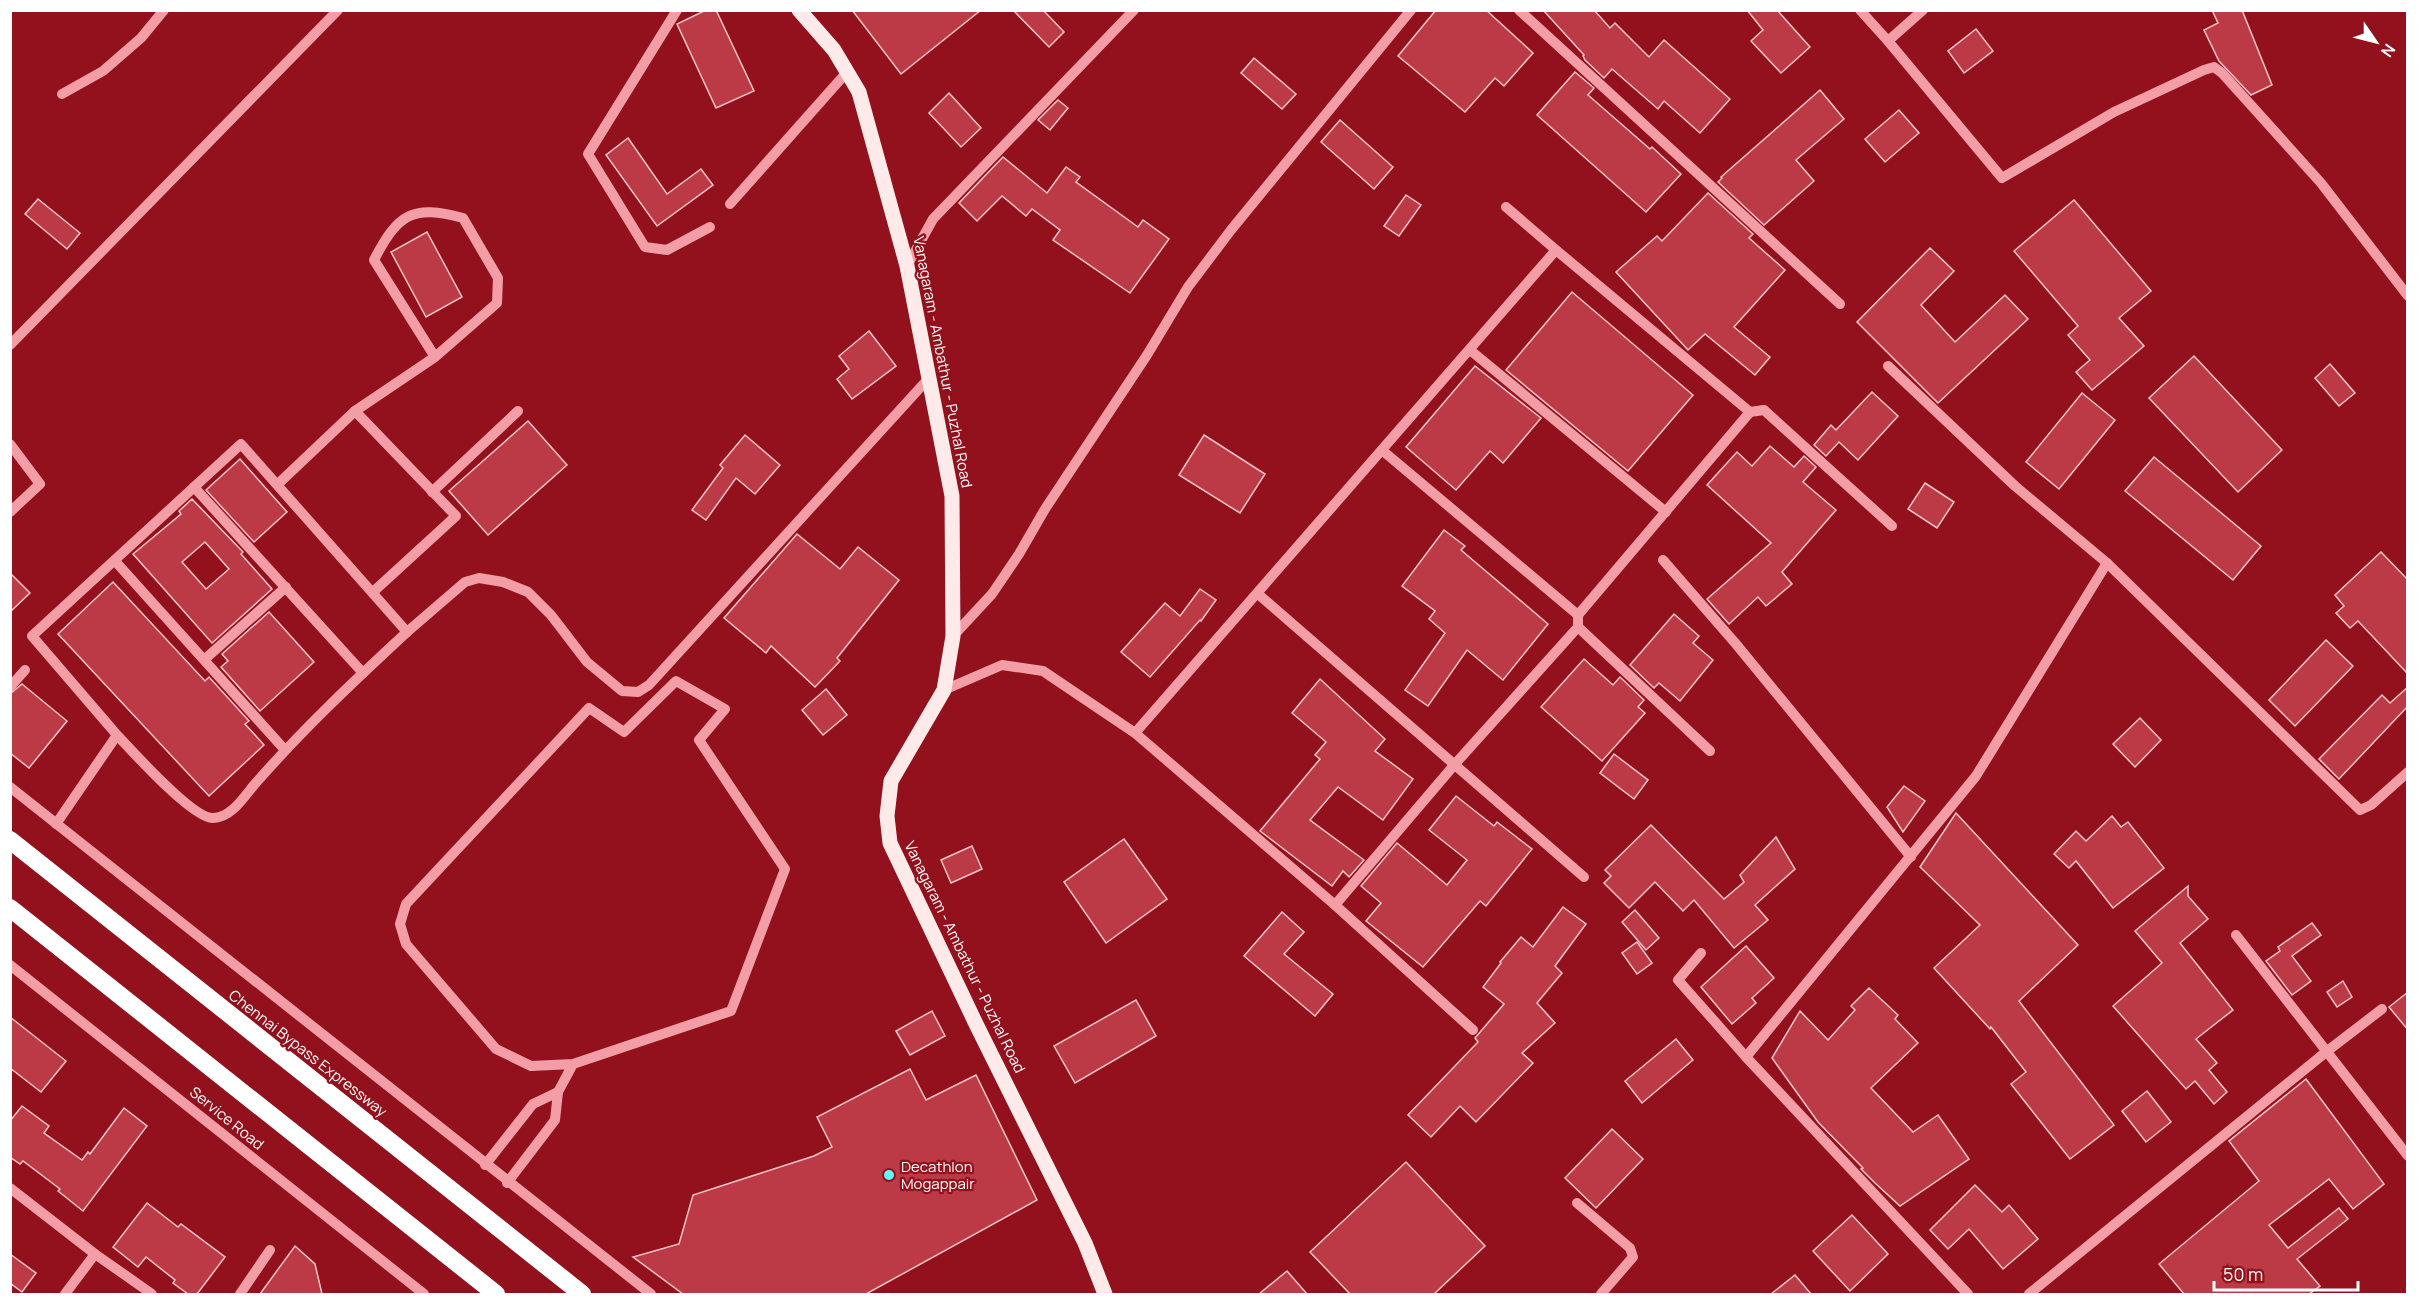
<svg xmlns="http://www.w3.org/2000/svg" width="2418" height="1305" viewBox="0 0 2418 1305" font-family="Manrope,sans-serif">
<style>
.building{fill:#bb3a45;stroke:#fdc5cb;stroke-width:1.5;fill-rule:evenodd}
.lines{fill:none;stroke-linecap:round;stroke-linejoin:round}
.minor{stroke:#f39ea6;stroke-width:10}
.major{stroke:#ffeaea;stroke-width:15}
.highway{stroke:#fff;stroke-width:18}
.poi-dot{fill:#60f5ff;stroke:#92111c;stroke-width:2}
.labels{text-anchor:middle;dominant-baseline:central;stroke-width:4.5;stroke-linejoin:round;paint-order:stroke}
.street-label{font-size:15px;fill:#fff;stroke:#92111c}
.poi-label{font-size:15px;fill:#fff;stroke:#92111c;text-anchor:start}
</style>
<rect width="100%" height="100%" fill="#92111c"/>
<g class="building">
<path d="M706,10H716L754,91L716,108L677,24Z"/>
<path d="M852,10H981L901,74Z"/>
<path d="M1013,10H1043L1064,32L1049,47Z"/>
<path d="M1436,10H1486L1533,53L1504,86L1495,78L1465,112L1398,56Z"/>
<path d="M1543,10H1594L1610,28L1615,23L1649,57L1664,40L1730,99L1700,133L1664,101L1658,109L1612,69L1604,78L1585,60L1583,56L1584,55Z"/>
<path d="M1747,10H1777L1810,47L1781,73L1751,41L1763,30Z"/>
<path d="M2212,10H2242L2272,85L2251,95L2219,61L2204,30L2218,23Z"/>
<path d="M1976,29L1993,51L1964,73L1948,51Z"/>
<path d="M1254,58L1296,94L1282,109L1241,73Z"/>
<path d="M1575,72L1594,88L1588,95L1650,149L1652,147L1681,174L1646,212L1537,115Z"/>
<path d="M1820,90L1844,119L1796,160L1814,181L1764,225L1718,182L1722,178L1721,177Z"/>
<path d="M949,93L981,128L961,147L929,113Z"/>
<path d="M1058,100L1068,108L1050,130L1038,120Z"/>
<path d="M1899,110L1919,133L1885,162L1865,139Z"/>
<path d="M1340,120L1393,167L1374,189L1321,142Z"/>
<path d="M628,138L667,194L701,169L713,185L657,226L606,155Z"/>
<path d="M1003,157L1047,193L1066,167L1080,177L1076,182L1138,227L1143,220L1169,239L1130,293L1053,240L1060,230L1032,209L1026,216L1002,196L977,221L959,203Z"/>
<path d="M1708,193L1753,234L1749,238L1785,270L1734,327L1770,357L1755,375L1705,334L1688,350L1616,272L1657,236L1662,241Z"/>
<path d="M1406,195L1421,205L1399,236L1384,226Z"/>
<path d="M38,199L80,233L67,249L25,214Z"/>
<path d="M2074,200L2151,291L2119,318L2144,346L2092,390L2076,372L2090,360L2068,335L2078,326L2014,251Z"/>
<path d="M427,232L462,297L426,317L391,252Z"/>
<path d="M1930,248L1954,271L1921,305L1955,342L2005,295L2028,319L1938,403L1857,322Z"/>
<path d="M1572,292L1693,395L1628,471L1506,370Z"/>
<path d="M869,331L896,366L852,399L837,379L849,369L839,356Z"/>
<path d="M2194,356L2282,450L2238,492L2149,398Z"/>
<path d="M2330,364L2355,393L2339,406L2315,378Z"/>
<path d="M1475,366L1541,418L1503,463L1490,451L1456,490L1406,447Z"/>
<path d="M1872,392L1898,416L1858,460L1839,442L1826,456L1814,445L1831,425L1836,430Z"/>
<path d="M2082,393L2115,420L2059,489L2026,462Z"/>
<path d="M528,421L567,465L488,535L449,491Z"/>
<path d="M745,435L780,465L755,494L736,478L706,520L692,510L723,468L720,465Z"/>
<path d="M1204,435L1265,474L1240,513L1179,475Z"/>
<path d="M1770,446L1794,467L1804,456L1816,467L1803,482L1836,510L1782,572L1792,584L1766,606L1758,597L1729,624L1707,599L1771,543L1707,485L1737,452L1752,466Z"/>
<path d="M2154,457L2261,546L2233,580L2125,491Z"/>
<path d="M240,459L287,512L254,542L206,490Z"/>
<path d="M1925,483L1954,502L1937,528L1908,509Z"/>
<path d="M192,499L243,552L241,554L272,589L212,643L133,554L181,514L179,511ZM205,542L229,569L206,589L182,562Z"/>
<path d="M1444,530L1465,546L1461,550L1548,624L1503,680L1467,650L1428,706L1405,690L1445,633L1429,619L1435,611L1402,586Z"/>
<path d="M797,534L840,569L858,547L899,580L837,658L840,661L815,687L771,646L766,653L724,618Z"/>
<path d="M2381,552L2408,580V674L2358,621L2350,628L2336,613L2344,606L2335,595Z"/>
<path d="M10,573L30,593L10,612Z"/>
<path d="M113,582L205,681L209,677L249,721L245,724L264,745L209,796L58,634Z"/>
<path d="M1200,589L1216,600L1201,621L1200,620L1150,677L1121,652L1165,603L1180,616Z"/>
<path d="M269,612L314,662L260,711L221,667L228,661L222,654Z"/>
<path d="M1674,614L1699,636L1693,643L1713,660L1680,701L1659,683L1654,688L1630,665Z"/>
<path d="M2326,640L2353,666L2295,726L2269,700Z"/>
<path d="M1584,659L1613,685L1620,677L1644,700L1638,707L1645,713L1602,761L1541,707Z"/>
<path d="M1320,679L1385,739L1375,751L1413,779L1383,820L1338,787L1310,820L1364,860L1349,877L1343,871L1332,886L1260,831L1320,759L1315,755L1326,742L1292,713Z"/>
<path d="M22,684L67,721L29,768L10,753V694Z"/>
<path d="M2408,687V706L2339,779L2319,759L2382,695L2390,703Z"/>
<path d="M826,689L847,715L823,735L802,710Z"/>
<path d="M2140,718L2161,740L2135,767L2113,744Z"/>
<path d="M1614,754L1648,780L1634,799L1600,773Z"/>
<path d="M1904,786L1925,801L1903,832L1887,807Z"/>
<path d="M1456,796L1494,826L1497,822L1532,849L1486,906L1480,901L1423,967L1366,921L1381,903L1361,886L1397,843L1447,885L1467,860L1429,830Z"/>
<path d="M1956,813L2078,945L2019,1001L2114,1125L2070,1159L2011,1084L2026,1072L1991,1027L1990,1029L1934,968L1980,925L1920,867Z"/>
<path d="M2112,816L2121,827L2128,822L2164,868L2113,908L2076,861L2069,868L2054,854L2076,831L2086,841Z"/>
<path d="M1651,825L1724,899L1744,882L1740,875L1776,837L1795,869L1755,905L1768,920L1734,948L1694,900L1683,911L1655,882L1629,908L1604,883L1611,876L1605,870Z"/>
<path d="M1124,839L1167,899L1106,943L1064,882Z"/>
<path d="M972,846L982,869L951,883L941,860Z"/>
<path d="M2188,886V896L2208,919L2180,943L2233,1010L2196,1039L2217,1063L2209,1070L2227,1092L2214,1104L2195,1081L2186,1089L2113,1006L2162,963L2135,931Z"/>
<path d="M1563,907L1586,924L1555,966L1562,973L1537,1003L1555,1023L1522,1053L1533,1063L1476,1122L1460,1106L1431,1137L1408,1115L1478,1042L1475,1038L1504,1004L1483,987L1501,963L1500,962L1521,937L1533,947Z"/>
<path d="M1635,910L1659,938L1646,950L1622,922Z"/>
<path d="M1282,912L1304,932L1284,954L1333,994L1315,1016L1244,956Z"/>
<path d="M2312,923L2321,935L2292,956L2311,981L2292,995L2266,961L2280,951L2278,947Z"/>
<path d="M1637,942L1652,963L1637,974L1622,953Z"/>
<path d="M1746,946L1774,978L1752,998L1756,1003L1732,1024L1701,987Z"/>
<path d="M2343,981L2352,997L2337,1007L2327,992Z"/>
<path d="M1869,988L1898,1015L1895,1019L1918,1043L1871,1088L1913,1132L1938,1115L1969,1159L1900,1206L1875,1183L1861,1169L1863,1168L1818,1122L1772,1058L1800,1011L1828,1040L1855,1010L1851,1006Z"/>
<path d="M2408,992V1030L2389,1007Z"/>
<path d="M1136,1000L1156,1036L1075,1083L1054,1046Z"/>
<path d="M932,1011L945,1036L910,1055L896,1031Z"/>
<path d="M10,1017L66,1061L41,1092L10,1068Z"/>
<path d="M1676,1039L1693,1060L1642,1103L1625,1081Z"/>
<path d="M910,1069L926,1100L976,1075L1037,1200L866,1294H683L633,1257L679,1244L693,1195L814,1156L832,1147L817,1117Z"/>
<path d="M2306,1079L2384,1184L2353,1209L2329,1179L2269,1225L2288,1248L2339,1208L2348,1219L2297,1259L2320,1286L2309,1294H2184L2159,1264L2259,1181L2229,1141Z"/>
<path d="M2147,1091L2171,1122L2146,1142L2122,1111Z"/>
<path d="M22,1106L49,1126L44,1133L82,1160L88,1152L90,1154L124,1108L147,1126L83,1211L58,1191L60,1189L23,1161L20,1164L10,1157V1121Z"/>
<path d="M1612,1129L1643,1159L1596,1208L1565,1178Z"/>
<path d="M1406,1162L1485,1246L1434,1294H1350L1310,1252Z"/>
<path d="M1975,1185L2002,1212L2009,1205L2038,1239L2003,1269L1969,1229L1948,1249L1930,1230Z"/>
<path d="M147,1203L178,1227L181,1224L225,1257L197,1294H188L173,1283L175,1280L146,1257L138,1267L113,1247Z"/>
<path d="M1852,1215L1888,1254L1850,1291L1813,1251Z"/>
<path d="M295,1246L315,1264L322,1294H260Z"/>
<path d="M10,1254L36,1273L22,1292L10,1283Z"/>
<path d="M1287,1271L1307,1294H1259Z"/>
<path d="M1795,1275L1811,1294H1771Z"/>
</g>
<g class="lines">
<g class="minor">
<path d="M677,10L588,154L645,247L667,250L710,227"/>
<path d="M1519,10L1840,304"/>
<path d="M1860,10L1888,41L1923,10"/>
<path d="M1888,41L2002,178L2114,112L2204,70L2214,67L2222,73L2321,183L2408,296"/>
<path d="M62,94L103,71L141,38L164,10"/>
<path d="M730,204L847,72"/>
<path d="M1506,207L1556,250"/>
<path d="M907,266L933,219L1134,10"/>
<path d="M10,345L338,10"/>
<path d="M1470,350L1666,512"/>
<path d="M1888,366L2015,486L2107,563L2360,810L2371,805L2408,772"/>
<path d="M1750,412L1764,410L1892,526"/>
<path d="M10,444L40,484L10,512"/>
<path d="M1383,451L1578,615"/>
<path d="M278,484L355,411"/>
<path d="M194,487L363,673"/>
<path d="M432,492L518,411"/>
<path d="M1663,560L1736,644L1911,857"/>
<path d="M115,561L285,750"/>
<path d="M373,592L456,516L355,411L435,357L497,303L498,278L463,218C412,204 398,214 374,260L435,357"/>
<path d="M1258,594L1584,877"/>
<path d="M1578,627L1710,751"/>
<path d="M407,632L465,582L479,578L503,582L528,592L551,615L587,662L622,691L638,692L649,685L929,378"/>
<path d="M953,636L992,594L1019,554L1045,509L1147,355L1188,287L1231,230L1411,10"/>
<path d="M205,659L286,587"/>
<path d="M10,687L25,670"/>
<path d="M944,690L1002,665L1043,671L1135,733L1556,250L1750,412L1578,615V627L1455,764L1335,905L1135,733"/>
<path d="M10,787L651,1294"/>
<path d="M56,824L117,735C133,752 193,819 213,818C231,818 244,797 254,785C302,730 354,681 407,632L241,444L32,636L117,735"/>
<path d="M1335,905L1473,1030"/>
<path d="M2236,935L2408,1156"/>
<path d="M1701,953L1678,980L1746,1057L1968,1294"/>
<path d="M10,965L424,1294"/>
<path d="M1746,1057L1976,776L2107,563"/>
<path d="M485,1165L533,1104L558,1092"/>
<path d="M507,1183L555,1120L558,1092L573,1064L731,1011L785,869L699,740L725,709L676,681L624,732L589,708L406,904L400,924L406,944L496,1049L531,1066L573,1064"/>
<path d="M10,1188L95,1254L152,1294"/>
<path d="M1577,1203L1630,1248L1633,1257L1601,1294"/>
<path d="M65,1294L95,1254"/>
<path d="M240,1294L270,1250"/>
<path d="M2029,1294L2326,1052L2382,1009"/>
</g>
<path class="major" d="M799,10L834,50L859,92L907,266L952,496L953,636L944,690L891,781L887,816L890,843L976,1024L1085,1243L1105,1294"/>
<g class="highway">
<path d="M10,840L582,1294"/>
<path d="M10,908L496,1294"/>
</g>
</g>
<circle class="poi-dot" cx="889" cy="1175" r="6"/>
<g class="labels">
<g class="street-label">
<text transform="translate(943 362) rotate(79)">Vanagaram - Ambathur - Puzhal Road</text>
<text transform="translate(965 957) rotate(64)">Vanagaram - Ambathur - Puzhal Road</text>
<text transform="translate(308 1053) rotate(38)">Chennai Bypass Expressway</text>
<text transform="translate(227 1118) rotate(39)">Service Road</text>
</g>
<g class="poi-label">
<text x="901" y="1166">Decathlon<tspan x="901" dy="17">Mogappair</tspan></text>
</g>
</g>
<rect width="2418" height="1305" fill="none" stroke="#ffffff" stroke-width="24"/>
<g transform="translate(2376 42) rotate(125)" stroke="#92111c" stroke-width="4.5" paint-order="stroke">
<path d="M0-4.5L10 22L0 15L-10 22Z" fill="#ffffff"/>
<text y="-9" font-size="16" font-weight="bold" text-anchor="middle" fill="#ffffff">N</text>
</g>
<path d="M2214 1281v9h144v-9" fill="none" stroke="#ffffff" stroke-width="3"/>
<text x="2223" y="1281" font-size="18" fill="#ffffff" stroke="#92111c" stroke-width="4.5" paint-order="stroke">50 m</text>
</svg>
